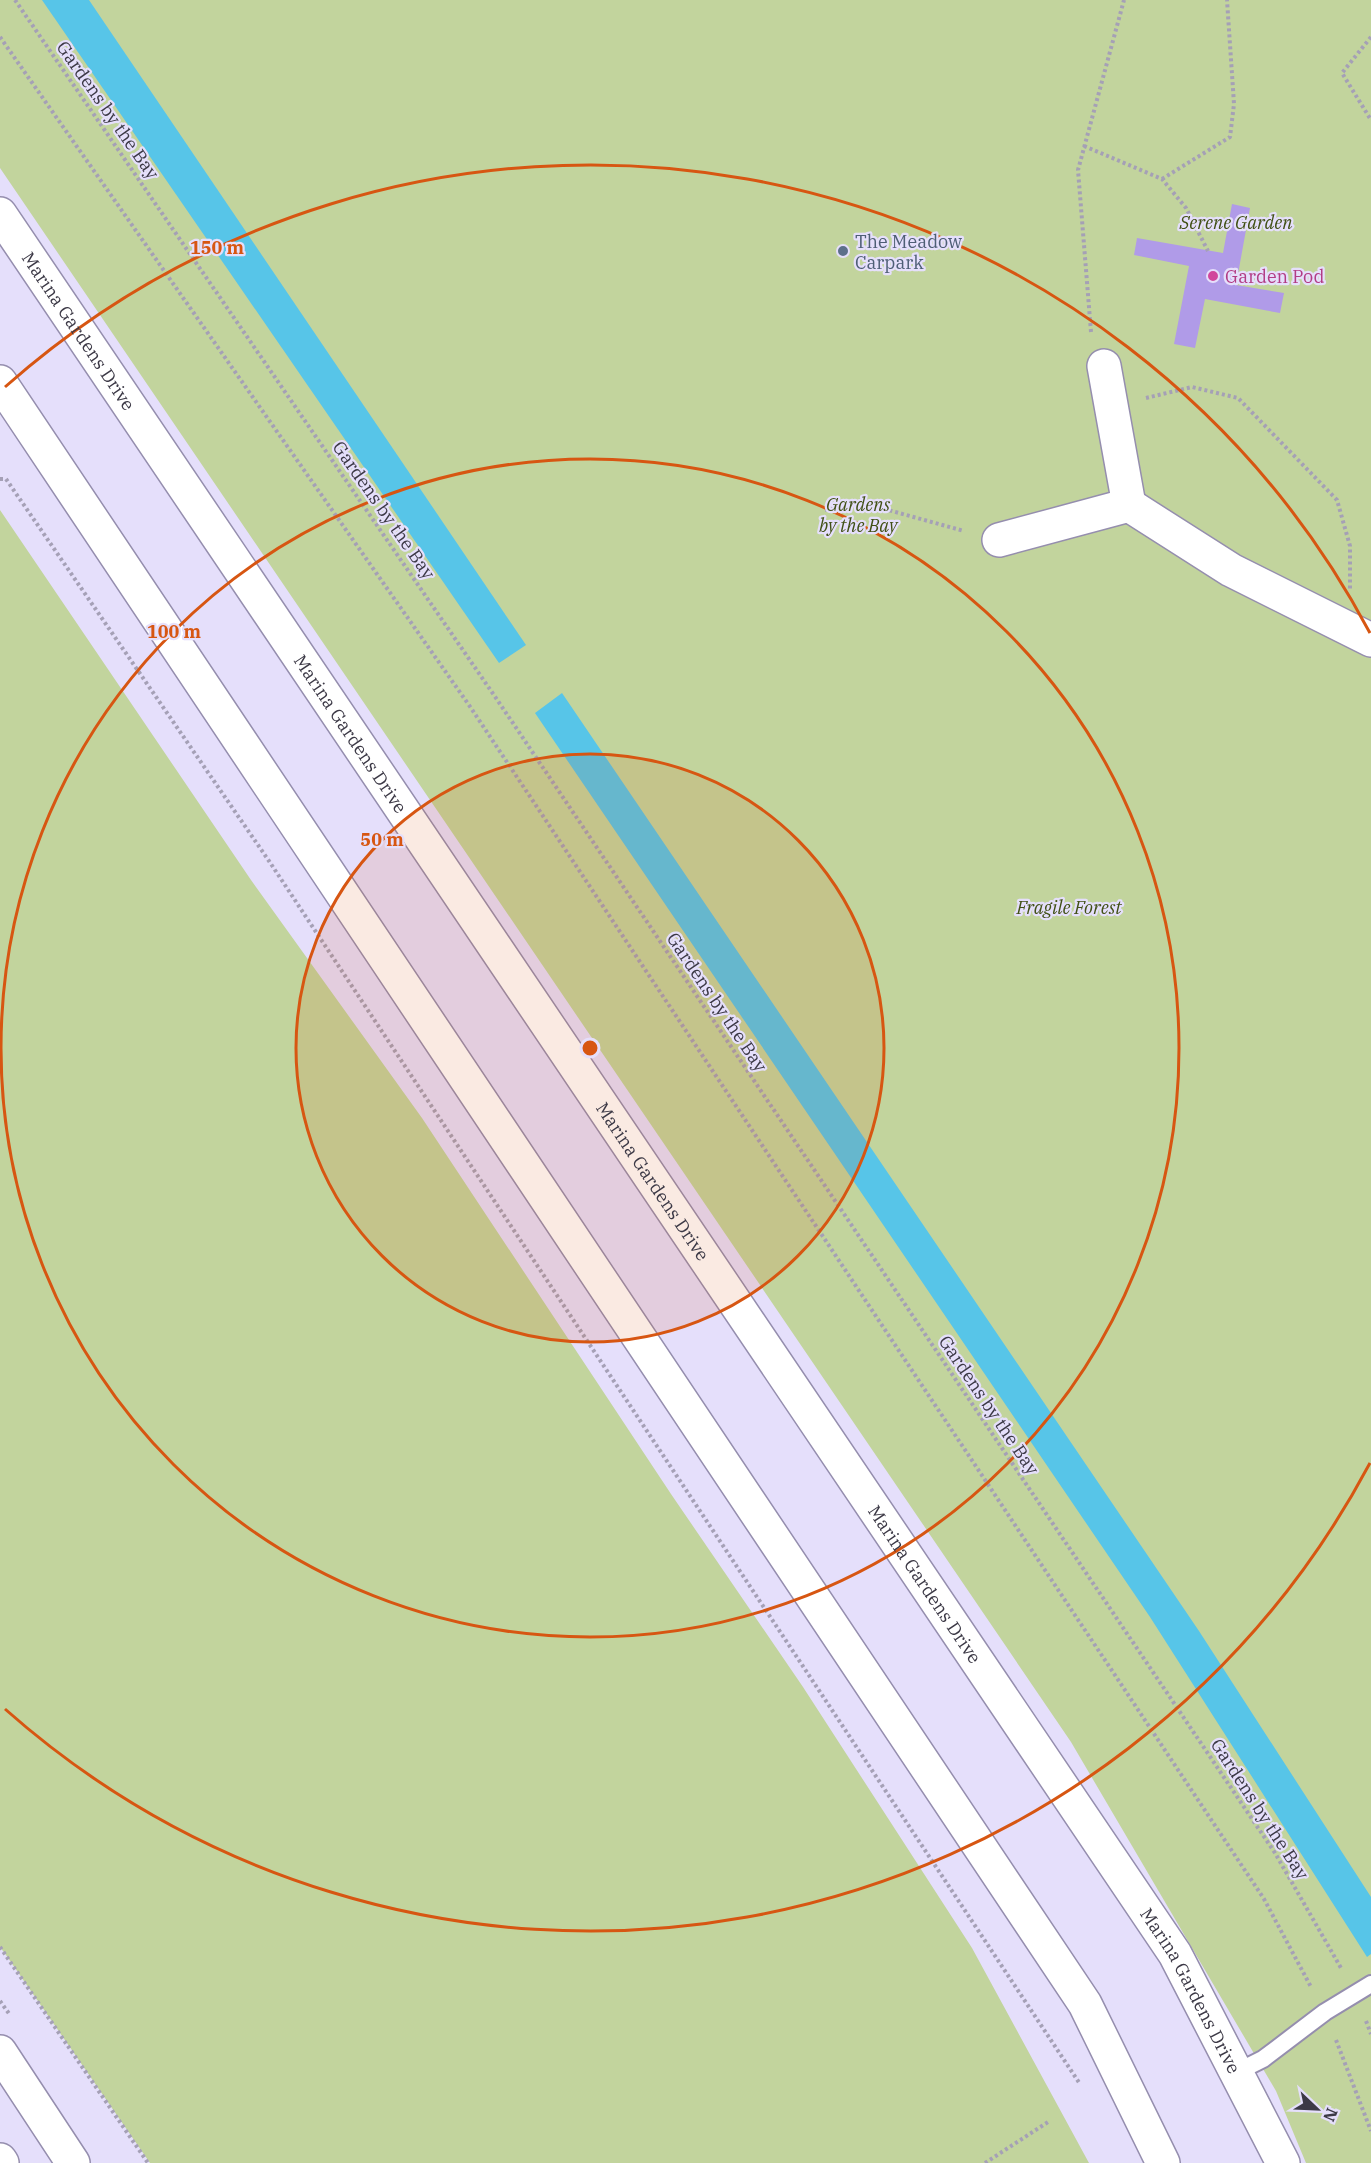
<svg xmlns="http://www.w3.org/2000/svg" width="1371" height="2163" viewBox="0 0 1371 2163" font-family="'IBM Plex Serif',serif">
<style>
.green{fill:#c2d49d}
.water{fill:#57c5e8}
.building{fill:#b09be8}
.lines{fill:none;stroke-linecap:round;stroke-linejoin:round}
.lane-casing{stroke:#958eae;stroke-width:20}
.street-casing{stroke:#958eae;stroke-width:36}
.secondary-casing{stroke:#958eae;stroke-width:36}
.path{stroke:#a5a0b6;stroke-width:4;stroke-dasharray:3 3;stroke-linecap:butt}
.lane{stroke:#fff;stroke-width:16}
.street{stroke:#fff;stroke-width:33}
.secondary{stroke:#fff;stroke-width:33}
.ring{fill:none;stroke:#d75612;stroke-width:3}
.service-dot{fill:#5c6f8a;stroke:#e5dffb;stroke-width:2}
.hotel-dot{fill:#d1479c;stroke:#e5dffb;stroke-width:2}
.labels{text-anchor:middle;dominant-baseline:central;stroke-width:4.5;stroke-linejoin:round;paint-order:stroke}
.street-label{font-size:18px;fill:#3c3946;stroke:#e5dffb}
.park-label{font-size:18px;font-style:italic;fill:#415015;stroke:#e5dffb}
.service-label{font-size:18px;fill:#4e5e75;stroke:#e5dffb;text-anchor:start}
.hotel-label{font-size:18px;fill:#b23c85;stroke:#e5dffb;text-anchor:start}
.centre{fill:#d75612;stroke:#e5dffb;stroke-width:3}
.ring-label{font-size:18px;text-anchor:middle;font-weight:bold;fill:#d75612;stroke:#e5dffb;stroke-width:4.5;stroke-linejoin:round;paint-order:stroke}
</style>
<rect width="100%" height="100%" fill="#e5dffb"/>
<g class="green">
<path d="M0,0H1371V2163H1306L1276,2091L1071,1742L0,168Z"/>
<path d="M0,510L251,880L422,1118L671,1494L803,1687L972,1948L1089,2163H150L6,1955L0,1947Z"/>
</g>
<g class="water">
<path d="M42,0H89L526,645L499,663Z"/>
<path d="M562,693L1199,1631L1371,1897V1954L1367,1957L1150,1617L535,713Z"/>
</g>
<path class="building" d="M1232,204L1250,208L1236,285L1284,293L1280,313L1205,299L1195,348L1174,344L1189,266L1134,255L1137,238L1223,253Z"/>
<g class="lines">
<g class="lane-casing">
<path id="lane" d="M1237,2072L1263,2059L1325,2012L1371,1984"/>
</g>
<g class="street-casing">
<g id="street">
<path d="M1129,505L1231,570L1371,640"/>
<path d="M999,540L1129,505L1104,366"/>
</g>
</g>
<g class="secondary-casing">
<g id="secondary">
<path id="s1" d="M0,214L1175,1954L1283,2163"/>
<path d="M0,382L1085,2004L1163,2163"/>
<path d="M0,2052L73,2163"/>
<path d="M0,2160L2,2163"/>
</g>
</g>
<g class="path">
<path d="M15,0L498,701L1275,1853L1341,1968"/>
<path d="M0,37L471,708L1264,1899L1311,1987"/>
<path d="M1371,37L1342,73L1371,120"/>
<path d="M1084,146L1162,179L1186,208L1208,251"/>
<path d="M1162,179L1230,137L1234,104L1227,0"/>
<path d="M1091,332L1078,170L1124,0"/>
<path d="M1146,398L1192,387L1238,398L1337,500L1350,546V590"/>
<path d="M0,479H6L269,861L1080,2084"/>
<path d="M825,510L863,503L964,531"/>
<path d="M0,1947L148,2163"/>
<path d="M0,2001L10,2015"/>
<path d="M1366,2021L1371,2034"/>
<path d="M1336,2040L1371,2131"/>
<path d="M985,2163L1048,2122"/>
</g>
<use href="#lane" class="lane"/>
<use href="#street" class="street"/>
<use href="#secondary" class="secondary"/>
</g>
<circle cx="590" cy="1048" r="294" fill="#d75612" fill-opacity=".12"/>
<g class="ring">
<circle cx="590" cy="1048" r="294"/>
<circle cx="590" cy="1048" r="589"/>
<path d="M1370 1463A883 883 0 0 1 5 1709M5 387A883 883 0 0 1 1370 633"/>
</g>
<circle class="service-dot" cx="843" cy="251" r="6"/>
<circle class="hotel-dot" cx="1213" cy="276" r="6"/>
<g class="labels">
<g class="street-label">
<text transform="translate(108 110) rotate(55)">Gardens by the Bay</text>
<text stroke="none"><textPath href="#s1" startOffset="141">Marina Gardens Drive</textPath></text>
<text transform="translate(384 510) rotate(55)">Gardens by the Bay</text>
<text stroke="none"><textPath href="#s1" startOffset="627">Marina Gardens Drive</textPath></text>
<text transform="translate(717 1002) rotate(56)">Gardens by the Bay</text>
<text stroke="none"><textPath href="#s1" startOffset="1167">Marina Gardens Drive</textPath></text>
<text transform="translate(989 1405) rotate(56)">Gardens by the Bay</text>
<text stroke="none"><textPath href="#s1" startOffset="1653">Marina Gardens Drive</textPath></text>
<text transform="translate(1260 1809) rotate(57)">Gardens by the Bay</text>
<text stroke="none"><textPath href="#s1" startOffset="2139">Marina Gardens Drive</textPath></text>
</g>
<g class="park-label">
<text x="1236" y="222">Serene Garden</text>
<text x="858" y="504">Gardens<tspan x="858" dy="21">by the Bay</tspan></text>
<text x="1069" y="907">Fragile Forest</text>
</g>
<g class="service-label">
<text x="855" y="241">The Meadow<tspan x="855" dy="21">Carpark</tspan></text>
</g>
<g class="hotel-label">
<text x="1225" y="276">Garden Pod</text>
</g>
</g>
<circle cx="590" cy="1048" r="9" class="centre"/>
<g class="ring-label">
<text x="217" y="254">150 m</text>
<text x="174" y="638">100 m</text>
<text x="382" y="846">50 m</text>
</g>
<g transform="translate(1317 2109) rotate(113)" stroke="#e5dffb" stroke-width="4.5" paint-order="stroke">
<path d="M0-4.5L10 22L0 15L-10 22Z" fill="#3c3946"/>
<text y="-9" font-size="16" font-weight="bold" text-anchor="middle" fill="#3c3946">N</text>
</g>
</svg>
